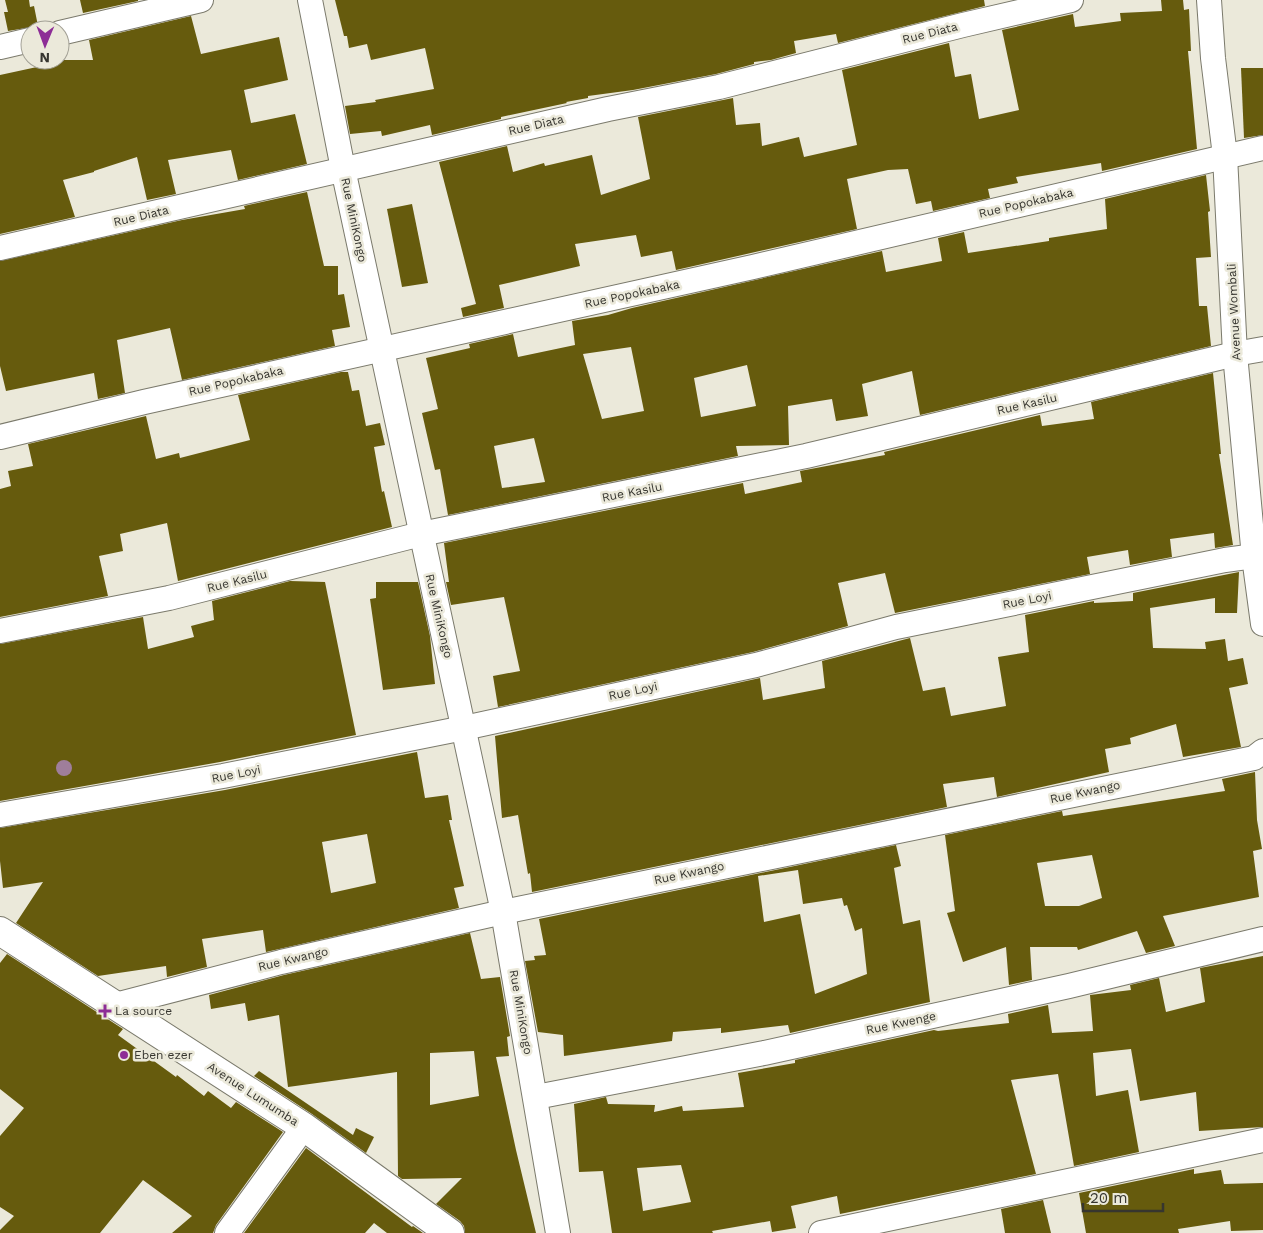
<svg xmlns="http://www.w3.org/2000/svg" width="1263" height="1233" viewBox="0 0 1263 1233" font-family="'Work Sans',sans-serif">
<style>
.building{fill:#665b0d;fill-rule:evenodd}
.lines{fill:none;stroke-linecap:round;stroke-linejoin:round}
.street-casing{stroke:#7b7a6c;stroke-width:26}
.secondary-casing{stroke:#7b7a6c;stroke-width:30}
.street{stroke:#fff;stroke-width:24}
.secondary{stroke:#fff;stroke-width:28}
.tree{fill:#9f7e9b}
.poi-dot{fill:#8d2d96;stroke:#ebe9da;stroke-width:2}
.labels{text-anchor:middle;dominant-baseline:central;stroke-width:5;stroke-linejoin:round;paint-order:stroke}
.street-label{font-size:12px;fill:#36352f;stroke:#ebe9da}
.poi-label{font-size:12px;fill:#36352f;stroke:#ebe9da;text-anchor:start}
</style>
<rect width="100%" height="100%" fill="#ebe9da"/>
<g class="building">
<path d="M5,0H29L30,7L34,6L38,26L8,31L4,12H8Z"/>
<path d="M80,0H138V1L83,13Z"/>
<path d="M335,0H984L985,6L838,43L836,34L794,41L796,53L771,60L754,62V64L716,74L633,90L588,96V98L566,102L567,103L501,117V119L432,135L430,125L382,136L381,131L350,134L345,106L376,102L375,100L434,89L425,48L371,60L367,44L349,48L347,36H344Z"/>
<path d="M1161,0H1183L1184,10L1189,9L1191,51H1188L1197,149L1102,171L1101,163L1016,177L1018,183L988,189L990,198L933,211L931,201L916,204L908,169L888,170L847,179L857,229L676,270L672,251L641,257L636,235L575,244L580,266L499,285L504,308L463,317L461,308L476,304L439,162L507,146L513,172L544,163L545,166L592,155L601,195L650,179L638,117L733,98L736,125L760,123L762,146L799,137L804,157L857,145L842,70L949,43L955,77L971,74L979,119L1019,110L1002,30L1073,14L1075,27L1121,21L1120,13L1162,11Z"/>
<path d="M191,16L201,54L279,37L288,80L244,90L251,123L295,114L307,164L238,180L231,150L168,160L176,194L147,200L137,157L94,171V172L63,180L75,217L0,234V75L37,67L35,60H93L89,40Z"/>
<path d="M1241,68H1263V135L1244,138Z"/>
<path d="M1206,175L1210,211L1208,212L1211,257L1196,258L1199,306H1207L1211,346L920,415L912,371L862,384L868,416L836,421L832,399L788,406L789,445L736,446L738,456L448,515L440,469L435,470L422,413L438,409L426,358L470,348L469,344L513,334L518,357L575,345L572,321L608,315L632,308L882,251L886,272L942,261L938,238L964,232L968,253L1049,241V238L1107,229L1105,199ZM631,347L644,411L602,419L583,354ZM747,365L756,406L701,417L694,378ZM534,438L545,482L502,488L494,446Z"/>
<path d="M307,192L324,266H338V295L344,294L350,327L332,330L335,346L182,380L170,328L117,340L125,393L98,399L94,373L6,391L0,366V261L182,220L245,209L244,206Z"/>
<path d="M412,204L428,283L402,287L387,209Z"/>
<path d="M341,372H348L352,391L359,390L366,426L380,423L385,445L374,447L382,492L384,491L392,527L178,581L167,523L120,534L123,551L99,556L108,596L0,617V489L11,486L8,471L33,466L28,444L146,416L156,459L179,453L180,458L250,440L238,395Z"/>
<path d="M1213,373L1221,454H1219L1233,545L1215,548L1214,533L1170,539L1172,557L1130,565L1128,550L1087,557L1090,574L895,613L885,573L838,583L848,626L753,652L498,707L493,676L520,671L504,597L451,605L446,582H449L444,543L743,483L745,494L802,482L800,471L885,455L884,452L1040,415L1042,426L1094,419L1091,402Z"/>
<path d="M1239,572L1237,613H1215V598L1150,608L1153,648L1206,649L1205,642L1225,639L1228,661L1243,658L1248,684L1229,688L1241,747L1183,757L1176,724L1130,738L1131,744L1105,749L1109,772L997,797L994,777L943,784L947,807L532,892L530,873L528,874L518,815L502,818L495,736L760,678L763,700L825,688L822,661L910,638L923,691L945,687L951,716L1006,706L998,657L1029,652L1025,615L1094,601V603L1133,601V593Z"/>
<path d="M290,581L325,582L356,735L220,762L0,801V644L143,617L148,649L194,637L191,626L214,620L212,601Z"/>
<path d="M376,582H418L430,636L435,684L383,690L370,599L376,598Z"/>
<path d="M417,752L425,798L448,795L452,820H449L464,886L454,888L459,908L266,952L263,930L202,939L207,967L167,977L166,966L98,976L16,923L43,882L3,888L0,861V828L225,790ZM367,834L376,883L331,893L322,842Z"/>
<path d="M1255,772L1257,820L1262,849L1253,851L1259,897L1163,916L1175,946L1146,953L1137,931L1078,950L1077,947H1030L1032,980L1009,985L1006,947L963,962L947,913L955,911L945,835L1062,811L1063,816L1225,791L1222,779ZM1092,855L1102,898L1079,906H1045L1037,863Z"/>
<path d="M896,845L901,866L894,868L903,924L920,920L930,1002L790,1033L788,1025L721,1033V1028L673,1032L672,1041L564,1056L563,1035L538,1032L525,961L535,960L534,956L546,955L539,919ZM798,870L803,904L842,898L844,906L847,905L855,931L862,928L867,974L815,994L800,914L764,922L758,876Z"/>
<path d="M470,933L481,979L500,977L510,1036L507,1037L509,1056L496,1057L516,1150L536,1233H465L464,1226L460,1221L436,1204L462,1178L402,1179L398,1176L397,1072L288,1087L279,1015L248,1021L245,1003L211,1009L209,995L284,975ZM474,1051L479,1096L430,1105V1053Z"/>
<path d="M7,954L123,1029L118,1035L176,1077L177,1075L204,1096L208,1091L231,1108L236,1102L283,1132L216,1225L213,1233H172L192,1216L143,1180L100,1233H0V1230L14,1216L0,1207V1136L24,1108L0,1089V963Z"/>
<path d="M1263,956V1127L1199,1131L1196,1092L1140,1101L1131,1049L1093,1053L1096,1096L1128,1090L1139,1152L1074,1166L1058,1074L1011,1080L1036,1174L840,1214L837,1196L791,1206L796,1228L772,1232L770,1221L712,1231L713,1233H612L603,1171L579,1172L574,1104L606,1097L608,1104L655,1105L654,1112L682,1106L683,1111L744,1107L738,1073L795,1063V1060L934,1030L938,1031L1009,1023L1008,1014L1048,1005L1052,1033L1093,1031L1090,995L1131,990L1130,985L1159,978L1166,1012L1205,1002L1200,968ZM681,1165L691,1202L643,1211L637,1168Z"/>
<path d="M259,1071L353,1135L356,1128L374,1137L366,1153L312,1114L254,1076Z"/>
<path d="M306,1148L412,1227L413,1226L423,1233H387L374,1223L365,1233H244Z"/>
<path d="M1194,1169V1174L1221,1170L1224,1184L1263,1183V1230L1231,1231L1230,1221L1178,1229L1179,1233H1086L1079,1193Z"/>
<path d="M1043,1200L1051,1233H1005L1001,1209Z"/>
</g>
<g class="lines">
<g class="street-casing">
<g id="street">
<path d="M310,0L343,169L503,912L558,1233"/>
<path d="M1209,0L1213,58L1225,156L1235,354L1254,557L1263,624"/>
<path d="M60,33L201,0"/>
<path d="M0,47L30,40"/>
<path d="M0,248L608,109L719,87L963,25L1071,0"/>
<path d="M0,437L144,402L753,267L1263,148"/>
<path d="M0,631L169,598L421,534L806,456L1235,354L1263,349"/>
<path d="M0,815L223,776L464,728L756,665L896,627L1225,560L1263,555"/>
<path d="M115,1005L281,962L503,912L1254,758L1263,751"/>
<path d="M536,1097L764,1053L1069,986L1263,939"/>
<path d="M227,1233L304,1127"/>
<path d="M821,1233L1263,1140"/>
</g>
</g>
<g class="secondary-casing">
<path id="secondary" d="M0,931L304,1127L450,1233"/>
</g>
<use href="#street" class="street"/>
<use href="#secondary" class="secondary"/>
</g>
<circle class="tree" cx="64" cy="768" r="8"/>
<g class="poi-dot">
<path d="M102.5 1003.5h5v5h5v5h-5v5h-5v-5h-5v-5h5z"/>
<circle cx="124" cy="1055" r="5"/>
</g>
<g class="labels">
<g class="street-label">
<text transform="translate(930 33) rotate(-14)">Rue Diata</text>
<text transform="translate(536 125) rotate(-13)">Rue Diata</text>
<text transform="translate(1026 203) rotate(-13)">Rue Popokabaka</text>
<text transform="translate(141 216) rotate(-13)">Rue Diata</text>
<text transform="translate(354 220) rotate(78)">Rue MiniKongo</text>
<text transform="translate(632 294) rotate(-12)">Rue Popokabaka</text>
<text transform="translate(1234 312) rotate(-93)">Avenue Wombali</text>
<text transform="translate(236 381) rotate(-13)">Rue Popokabaka</text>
<text transform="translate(1027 404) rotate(-13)">Rue Kasilu</text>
<text transform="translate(632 492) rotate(-11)">Rue Kasilu</text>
<text transform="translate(237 581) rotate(-14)">Rue Kasilu</text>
<text transform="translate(1027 600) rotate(-11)">Rue Loyi</text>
<text transform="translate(439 616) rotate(77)">Rue MiniKongo</text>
<text transform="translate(633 691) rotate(-12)">Rue Loyi</text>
<text transform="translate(236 774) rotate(-11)">Rue Loyi</text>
<text transform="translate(1085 792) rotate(-12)">Rue Kwango</text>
<text transform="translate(689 873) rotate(-12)">Rue Kwango</text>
<text transform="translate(293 959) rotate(-13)">Rue Kwango</text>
<text transform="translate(521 1012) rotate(80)">Rue MiniKongo</text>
<text transform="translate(901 1023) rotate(-12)">Rue Kwenge</text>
<text transform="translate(253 1094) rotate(33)">Avenue Lumumba</text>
</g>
<g class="poi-label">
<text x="115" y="1011">La source</text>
<text x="134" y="1055">Eben ezer</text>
</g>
</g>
<g transform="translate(45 45) rotate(181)"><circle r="24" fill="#ebe9da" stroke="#a3a196"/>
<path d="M0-4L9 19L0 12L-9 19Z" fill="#8d2d96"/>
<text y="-8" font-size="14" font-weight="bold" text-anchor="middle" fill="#36352f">N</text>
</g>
<path d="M1083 1203v8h80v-8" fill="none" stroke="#36352f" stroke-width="2.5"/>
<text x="1090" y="1203" font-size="15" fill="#36352f" stroke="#ebe9da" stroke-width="4" paint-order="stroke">20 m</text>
</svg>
